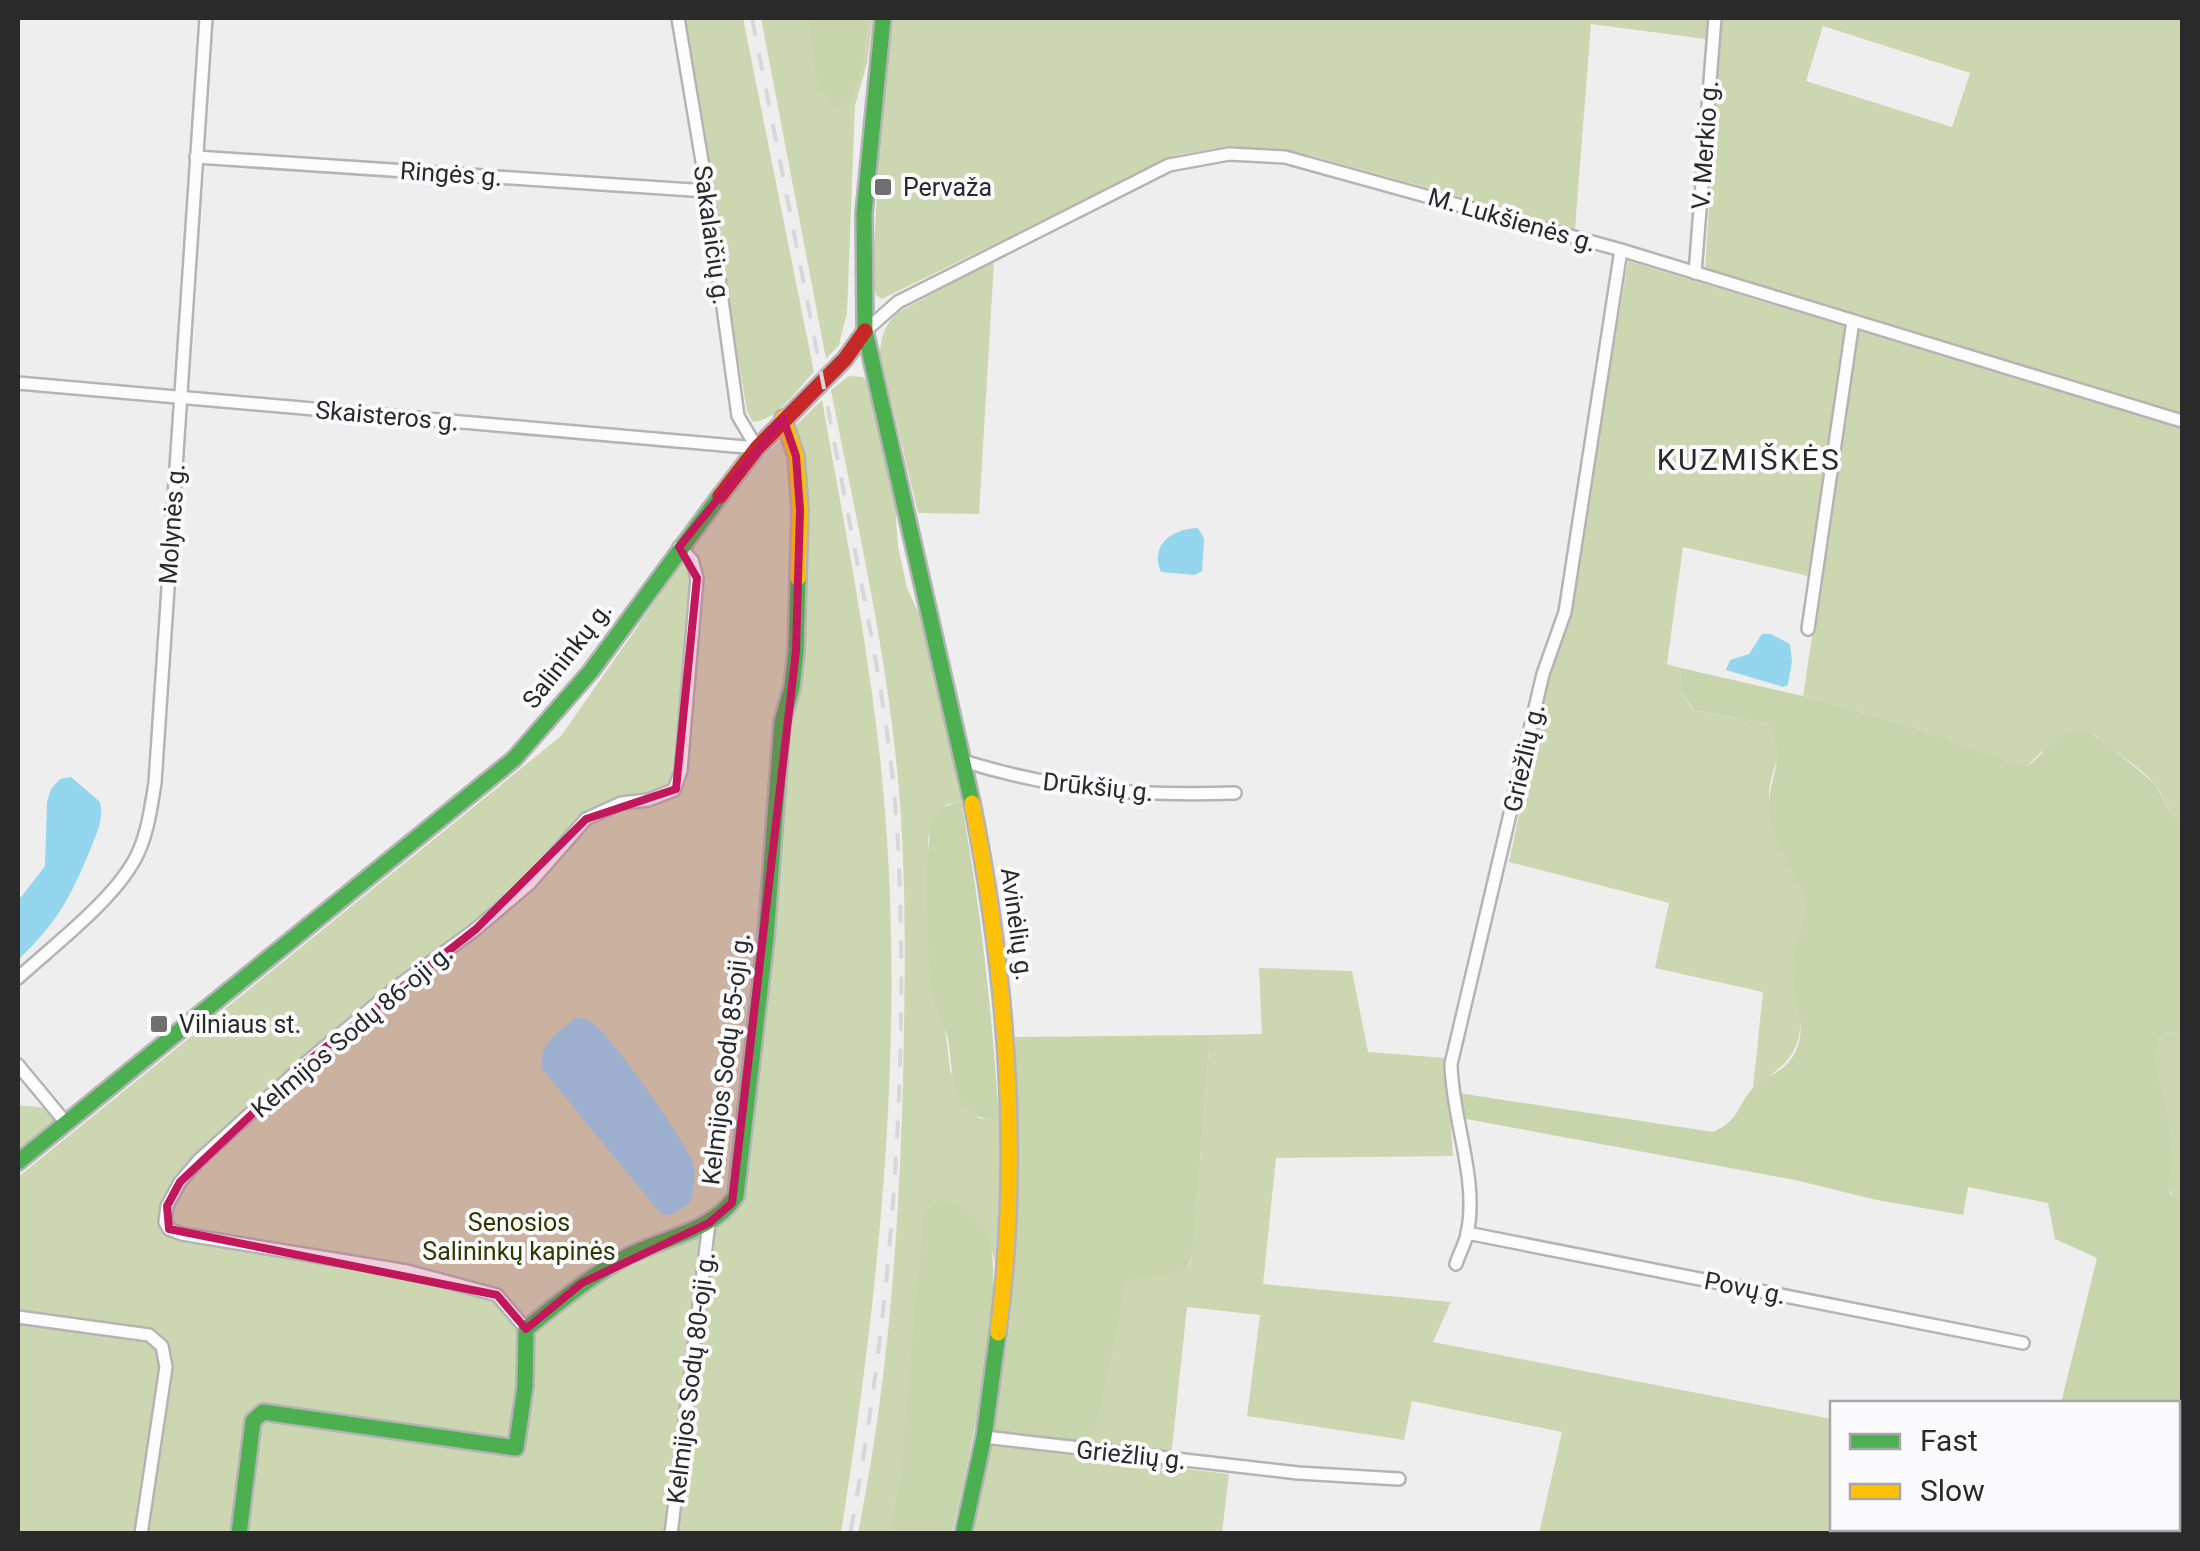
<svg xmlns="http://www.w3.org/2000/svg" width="2200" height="1551" viewBox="0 0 2200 1551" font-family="Roboto,sans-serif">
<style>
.green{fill:#ccd7b2;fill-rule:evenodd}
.forest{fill:#c8d4ac}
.water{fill:#94d6ed}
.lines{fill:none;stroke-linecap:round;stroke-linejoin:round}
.street-casing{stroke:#b4b4b5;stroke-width:16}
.fast-casing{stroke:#b4b4b5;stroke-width:20}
.slow-casing{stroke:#b4b4b5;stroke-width:20}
.jam-casing{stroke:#b4b4b5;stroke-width:20}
.street{stroke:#fcfcfd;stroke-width:11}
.fast{stroke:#4caf50;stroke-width:15}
.slow{stroke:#ffc107;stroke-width:15}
.jam{stroke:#c62828;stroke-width:15}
.rail{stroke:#d7d7d7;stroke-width:4;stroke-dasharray:18 18;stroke-linecap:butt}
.marked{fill:#c2185b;fill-opacity:0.2;stroke:#c2185b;stroke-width:8;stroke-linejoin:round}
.poi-dot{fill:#6f6f6f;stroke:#fbfbfd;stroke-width:4}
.labels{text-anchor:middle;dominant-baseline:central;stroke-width:8;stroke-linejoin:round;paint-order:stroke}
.street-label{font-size:25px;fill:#2a2a2a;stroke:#fbfbfd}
.poi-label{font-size:25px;fill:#2a2a2a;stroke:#fbfbfd;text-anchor:start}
.park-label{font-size:25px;fill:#2d3a00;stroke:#fbfbfd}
.quarter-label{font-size:30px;letter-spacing:2.5px;fill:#2a2a2a;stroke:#fbfbfd}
</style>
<rect width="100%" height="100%" fill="#eeeeef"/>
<g class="green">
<path d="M682,18H743L814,372C797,389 778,420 753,422L747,411Z"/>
<path d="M761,18H809L813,38L865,55L868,18H873L867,63L855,106L847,313L839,345L826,359Z"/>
<path d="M893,18H2182V415L1705,269L1720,41L1591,24L1575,229L1313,156L1233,146L1176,155L882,299L876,295L872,280L881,124ZM1823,26L1970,73L1952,127L1806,81Z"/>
<path d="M994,261L979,514L918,513L880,353C881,335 886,324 898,312Z"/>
<path d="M1628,261L2182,428V821C2169,814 2166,802 2158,789C2142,766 2115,754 2095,735L2041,752L2024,769L1916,728L1803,696L1821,579L1683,547L1667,664L1681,668L1680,690L1693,710L1766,723C1791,754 1770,763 1769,795C1768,815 1797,872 1803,896C1809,920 1794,941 1793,964C1792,977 1798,989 1800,1002C1804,1051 1791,1061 1753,1088L1763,992L1655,968L1669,903L1509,862L1548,678L1568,622Z"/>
<path d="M849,376L863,377L871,388L895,503L898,546L907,588L924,625L961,801L946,805L928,837L931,987L945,1026L950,1071L978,1118L999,1121L1001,1189L995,1262L987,1234L901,1473L888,1533H858C888,1385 899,1232 903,1081C905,980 907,879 898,779C886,648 856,519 831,390Z"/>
<path d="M822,400C843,519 867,638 880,758C908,1016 881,1279 841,1533L18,1534V1177L561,736L742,477Z"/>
<path d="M1259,968L1352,971L1368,1052L1446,1058L1453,1156L1276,1158L1263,1284L1451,1302L1433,1342L1832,1419V1528H2053L2061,1533H1539L1562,1432L1412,1401L1404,1440L1247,1416L1260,1315L1187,1307L1170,1467L1229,1474L1222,1533L970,1534L994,1432L1093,1443L1127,1284L1138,1274L1189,1266L1193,1252L1210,1035L1262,1034Z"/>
<path d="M2182,1033V1203L2179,1204C2159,1184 2172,1160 2171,1135C2169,1101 2144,1066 2162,1034Z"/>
<path d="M18,1105L66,1110L18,1150Z"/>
</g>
<g class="forest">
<path d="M809,18H868L865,55L850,102L836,106C809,85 815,49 809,18Z"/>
<path d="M1681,668L1803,696L1916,728L2024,768C2040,759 2049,741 2068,734C2075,732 2084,732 2092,734C2098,737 2148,777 2154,784C2164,797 2167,813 2182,821V1033L2162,1034C2144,1066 2171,1102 2171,1137C2171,1157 2168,1174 2170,1194L2182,1203V1461L2178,1460V1404L2061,1403L2097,1258L2055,1239L2048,1203L1968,1187L1963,1215L1877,1200L1795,1180L1461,1118L1458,1093L1713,1132C1740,1120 1736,1107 1753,1088C1762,1079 1775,1075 1785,1066C1816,1036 1791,998 1793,963C1794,940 1809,919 1803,896C1796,869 1774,845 1770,818C1763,780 1793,756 1766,723L1694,710L1680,690Z"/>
<path d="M961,801C981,908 992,1013 999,1121C984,1119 975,1118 965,1105C950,1085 952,1062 948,1039C944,1021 934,1005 931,987C928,962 924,843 932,824C937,809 947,805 961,801Z"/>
<path d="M1210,1035L1193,1252L1188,1266C1169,1279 1146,1267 1127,1284L1093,1444L994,1432C999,1391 1007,1350 1011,1309C1019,1218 1018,1128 1015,1037Z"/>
<path d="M937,1201C958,1205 977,1214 987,1234C1009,1278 966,1479 952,1533H888L901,1473L924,1212Z"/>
</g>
<g class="water">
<path d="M1198,528L1204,539L1202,571L1195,575L1161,572C1149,545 1172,529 1198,528Z"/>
<path d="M1762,634H1771L1790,644L1792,661L1788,685L1783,687L1726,670L1730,660L1749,654Z"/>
<path d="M71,777L100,802C104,819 97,832 91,848C70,898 58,922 18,960V901L45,866L47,802L51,789L60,779Z"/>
<path d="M575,1018C584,1018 589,1020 596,1026C616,1043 685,1140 693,1164C697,1177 693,1191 690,1203L671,1215L661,1214L543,1070C537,1044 557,1034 575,1018Z"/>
</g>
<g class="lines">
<g class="street-casing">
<g id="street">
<path d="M678,18L707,191L738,416L757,448"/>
<path d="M196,157L707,191"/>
<path d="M1695,273L1715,18"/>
<path d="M865,331L898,302L1169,165L1229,154L1285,157L1621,250L2182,421"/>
<path d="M18,383L757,448"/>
<path d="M1808,629L1853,321"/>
<path d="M963,761C1061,791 1133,796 1235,793"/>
<path d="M18,978C54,945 118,897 138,853C148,831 151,807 155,783L206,18"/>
<path d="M18,1065L66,1123"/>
<path d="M1467,1233L2023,1343"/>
<path d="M1456,1264C1459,1254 1465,1244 1467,1234C1479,1180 1452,1120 1451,1064L1543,674L1565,612L1621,250"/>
<path d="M18,1317L149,1335L162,1346L166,1367L141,1534"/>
<path d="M526,1329L497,1295L407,1271L182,1234L169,1229L165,1222L167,1206L180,1182L199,1160L307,1062L398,986L476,929L529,884L586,819L621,803L648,800L674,790L681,771L697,578L692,560L679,547"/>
<path d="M984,1437L1298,1473L1399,1479"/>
<path d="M671,1534L709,1223"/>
</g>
</g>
<g class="fast-casing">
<g id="fast">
<path d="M883,18L864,213L865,331L972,803"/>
<path d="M18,1162L514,759L591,671L720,496"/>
<path d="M239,1534L253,1421L263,1412L516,1448L525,1386L526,1329C559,1302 590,1276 628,1256C665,1237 712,1232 736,1196L766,938L782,722L792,687L796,651L798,578"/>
<path d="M963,1534L984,1437L998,1333"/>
</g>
</g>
<g class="slow-casing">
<g id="slow">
<path d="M783,418L796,456L800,510L798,578"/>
<path d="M972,803C1007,977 1021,1157 998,1333"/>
</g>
</g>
<g class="jam-casing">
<path id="jam" d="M720,496L757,448L845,359L865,331"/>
</g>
<use href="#street" class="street"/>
<use href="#fast" class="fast"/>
<use href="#slow" class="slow"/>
<use href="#jam" class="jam"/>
<path class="rail" d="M752,18C784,181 816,345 847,509C868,619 892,731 898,844C909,1070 892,1311 850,1534"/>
</g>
<path class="marked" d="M783,418L796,456L800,510L796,651L732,1203L709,1223L582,1283L526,1329L497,1295L169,1229L167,1206L180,1182L307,1062L476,929L586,819L676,789L697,578L679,547Z"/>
<g class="poi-dot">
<rect x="873" y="177" width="20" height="20" rx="5"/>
<rect x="149" y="1014" width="20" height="20" rx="5"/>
</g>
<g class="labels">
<g class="street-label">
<text transform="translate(1705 145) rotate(-86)">V. Merkio g.</text>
<text transform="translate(451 174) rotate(4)">Ringės g.</text>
<text transform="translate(1512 220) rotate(16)">M. Lukšienės g.</text>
<text transform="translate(712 235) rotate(82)">Sakalaičių g.</text>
<text transform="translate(387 416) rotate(5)">Skaisteros g.</text>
<text transform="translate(172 524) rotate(-86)">Molynės g.</text>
<text transform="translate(567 655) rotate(-52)">Salininkų g.</text>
<text transform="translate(1524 758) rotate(-77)">Griežlių g.</text>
<text transform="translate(1098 787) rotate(6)">Drūkšių g.</text>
<text transform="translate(1017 924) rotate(82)">Avinėlių g.</text>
<text transform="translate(352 1031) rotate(-40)">Kelmijos Sodų 86-oji g.</text>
<text transform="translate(726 1059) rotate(-83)">Kelmijos Sodų 85-oji g.</text>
<text transform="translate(1745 1288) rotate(11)">Povų g.</text>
<text transform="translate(691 1378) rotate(-83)">Kelmijos Sodų 80-oji g.</text>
<text transform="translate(1131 1455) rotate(6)">Griežlių g.</text>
</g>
<g class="poi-label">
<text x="903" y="187">Pervaža</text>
<text x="179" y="1024">Vilniaus st.</text>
</g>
<g class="park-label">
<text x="519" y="1222">Senosios<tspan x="519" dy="29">Salininkų kapinės</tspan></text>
</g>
<g class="quarter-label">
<text x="1749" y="459">KUZMIŠKĖS</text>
</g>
</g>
<rect width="2200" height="1551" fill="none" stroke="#2a2a2a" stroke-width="40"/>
<rect x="1830" y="1401" width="350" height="130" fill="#fbfbfd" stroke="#a7a7a9" stroke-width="2.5"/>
<rect x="1850" y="1434" width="50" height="15" fill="#4caf50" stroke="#a7a7a9" stroke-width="2.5"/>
<text x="1920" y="1451" font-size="30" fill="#2a2a2a">Fast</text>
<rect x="1850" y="1484" width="50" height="15" fill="#ffc107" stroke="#a7a7a9" stroke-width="2.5"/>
<text x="1920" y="1501" font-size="30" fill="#2a2a2a">Slow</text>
</svg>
